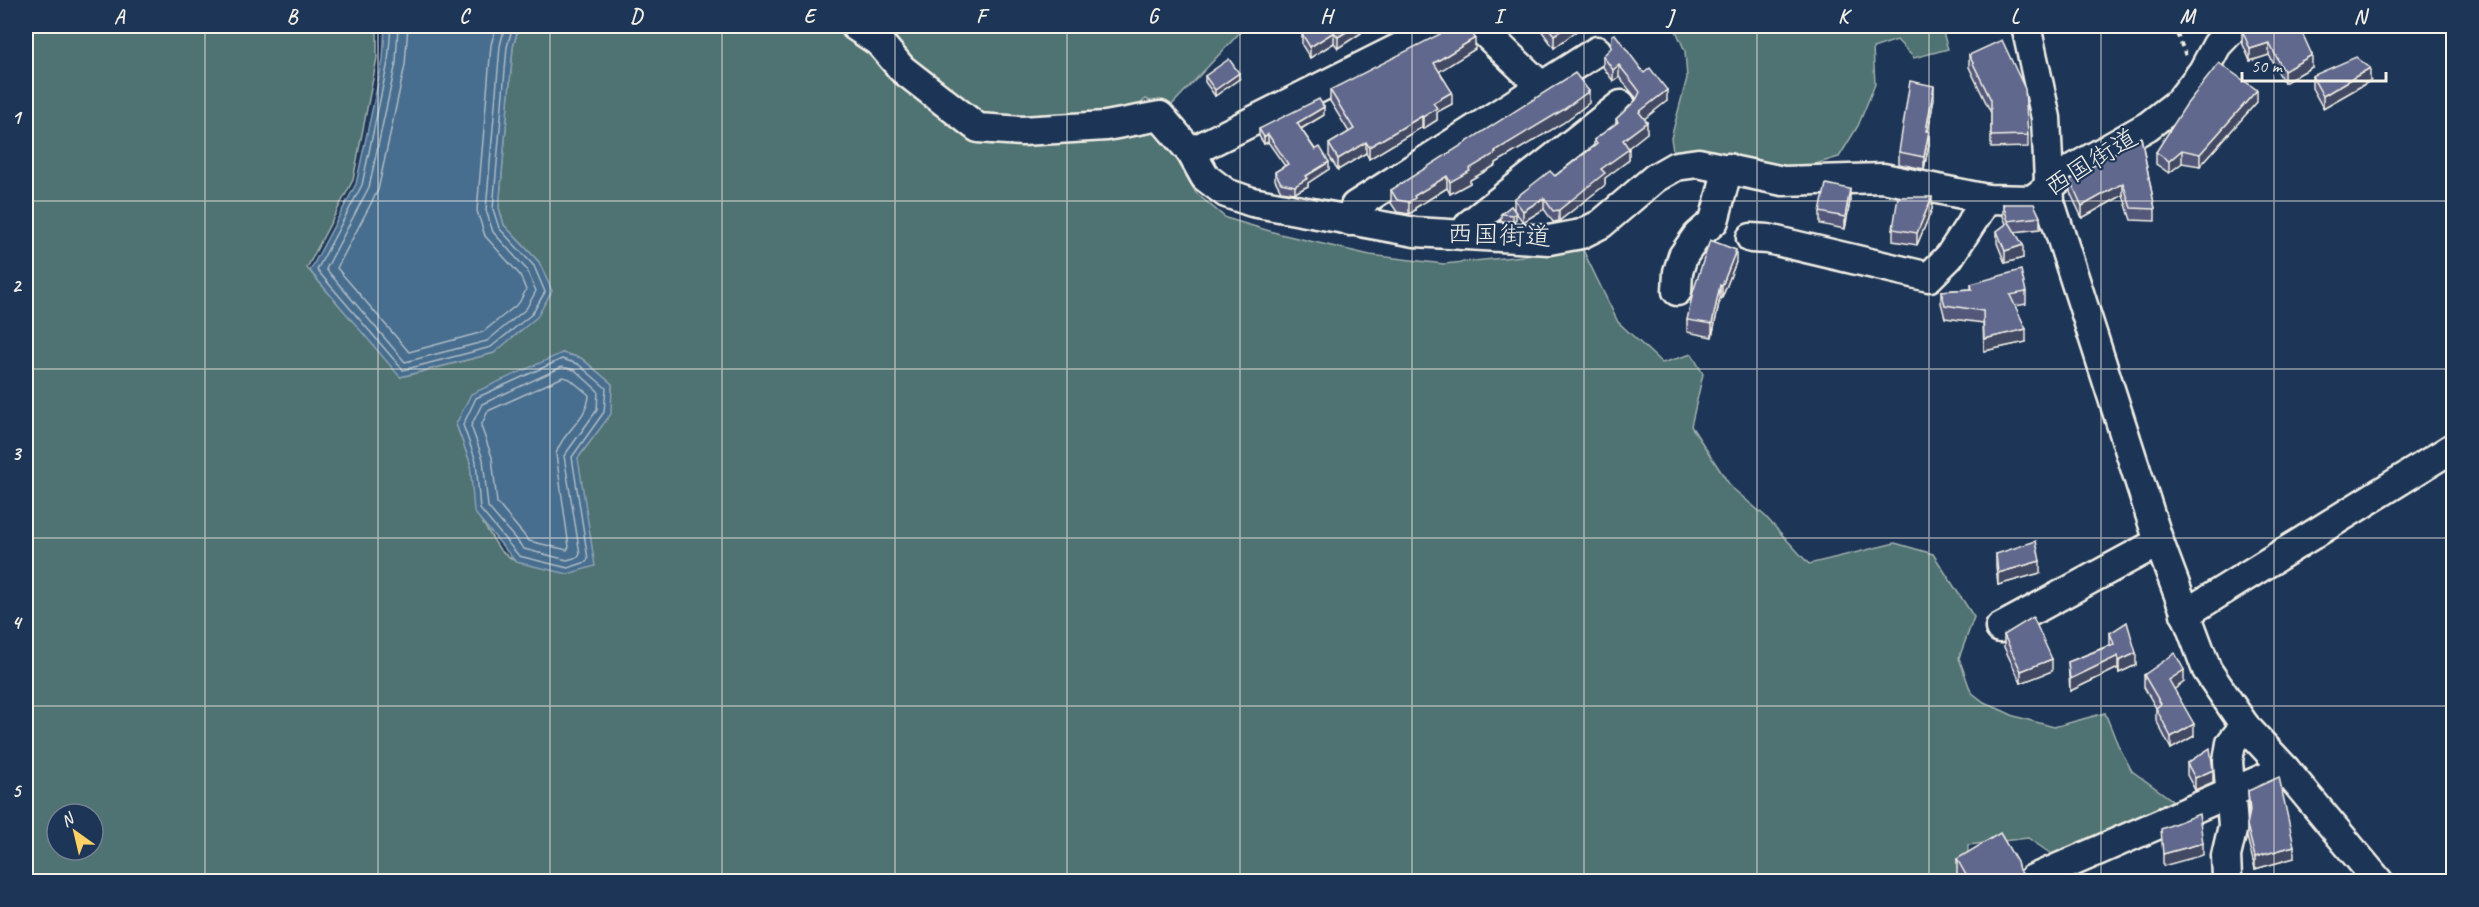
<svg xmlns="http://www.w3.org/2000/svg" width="2479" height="907" viewBox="0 0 2479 907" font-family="Caveat,'Klee One',sans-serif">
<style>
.green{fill:#507272;stroke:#a2b2ad;stroke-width:1.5;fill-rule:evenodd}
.water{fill:#476d8f;stroke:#8ca2b3;stroke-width:1.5}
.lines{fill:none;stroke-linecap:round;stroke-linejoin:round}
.shore{stroke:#afbcc4;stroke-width:1.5}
.minor-casing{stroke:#f4f1e8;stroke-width:33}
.path{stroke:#f4f1e8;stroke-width:4;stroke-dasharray:4.5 4.5;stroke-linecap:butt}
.minor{stroke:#1d3557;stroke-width:28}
.wall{fill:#53597a;stroke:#f4f1e8;stroke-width:1.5}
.shaded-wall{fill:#434863;stroke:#f4f1e8;stroke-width:1.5}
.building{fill:#60678e;stroke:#f4f1e8;stroke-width:1.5}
.grid{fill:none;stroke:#f4f1e8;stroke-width:1.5;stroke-opacity:0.55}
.labels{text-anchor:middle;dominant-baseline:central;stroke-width:4.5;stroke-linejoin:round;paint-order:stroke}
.street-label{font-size:26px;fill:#f4f1e8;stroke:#1d3557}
.neatline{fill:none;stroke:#f4f1e8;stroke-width:2}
.grid-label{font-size:20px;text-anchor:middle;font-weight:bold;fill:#f4f1e8}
</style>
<rect width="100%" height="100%" fill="#1d3557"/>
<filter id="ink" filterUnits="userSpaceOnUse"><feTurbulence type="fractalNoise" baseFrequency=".0167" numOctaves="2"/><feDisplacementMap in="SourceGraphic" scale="12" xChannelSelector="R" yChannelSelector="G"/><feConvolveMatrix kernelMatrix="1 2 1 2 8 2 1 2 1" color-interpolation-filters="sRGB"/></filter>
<g filter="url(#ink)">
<g class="green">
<path d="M26,26H377V58L353,180L307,268L401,377L494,353L539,262L504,225L499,208L513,47L519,26H1246L1168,109L1146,99L1130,113L1169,146L1196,193L1226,218L1280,234L1370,255L1444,264L1583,250L1618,322L1662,363L1692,354L1703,374L1691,426L1731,487L1765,516L1809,564L1895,543L1933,554L1974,617L1959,658L1971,692L1984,702L2014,716L2054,727L2105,713L2118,745L2132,771L2172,800L2141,821L2060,860L2028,838L1968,845L1967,882L26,881ZM562,353L581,358L612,384L610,414L578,458L516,562L500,550L475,511L470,462L456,424ZM57,814H93V850H57Z"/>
<path d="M1674,26H1941L1948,49L1914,58L1897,40L1873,48L1875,84L1858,126L1839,157C1824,161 1804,169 1789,167C1747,163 1717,143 1674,157L1671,138L1687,78L1685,51Z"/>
</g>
<g class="water">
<path d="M385,26H519L513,47L499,208L504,225L539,262L552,291L537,317L494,353L400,377L310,271L356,184L383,60Z"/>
<path d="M562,353L581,358L612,384L611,414L578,458L595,566L568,574L516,562L474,512L470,462L456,424L471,394Z"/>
</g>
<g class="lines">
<g class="shore">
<path d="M391,26L388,62L362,185L317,270L403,370L491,347L532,314L545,292L534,266L499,228L493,209L507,47L513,26"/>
<path d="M398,26L396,63L369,187L326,269L405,362L487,341L526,309L536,291L527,270L493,232L486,210L500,46L505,26"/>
<path d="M408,26L405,65L378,190L337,268L409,352L483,332L519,303L526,290L520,275L485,236L477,211L491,45L496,26"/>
<path d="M562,359L578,364L606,388L604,412L572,457L588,559L586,562L568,568L519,556L480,509L476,461L463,425L476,398Z"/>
<path d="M562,367L575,370L598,391L597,410L564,456L580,554L578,557L567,560L524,549L488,507L483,459L471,426L482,404Z"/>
<path d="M563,377L570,379L589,395C588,419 562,432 556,454L569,547L567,550L529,541L497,503L492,457L481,426L488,411Z"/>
</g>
<g class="minor-casing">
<g id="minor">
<path d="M855,26L879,42L902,69L978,128L1022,131L1106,126L1160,116L1191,152L1205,177L1226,193L1252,202L1415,232L1549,240L1581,234L1601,224L1655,178L1676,166L1698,163L1783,181L1883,178L1987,199L2032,200L2071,170L2148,126L2179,102L2203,71L2217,45L2235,26"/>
<path d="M1478,26L1542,87"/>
<path d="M2026,26L2046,118L2050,202L2159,542L2207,670L2245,726L2285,769L2379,882"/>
<path d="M1191,152L1443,26"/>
<path d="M1350,221L1355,206L1597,51"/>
<path d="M1462,235L1470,224L1621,105"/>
<path d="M1751,238L1768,239L1929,277L1949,257L1987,199"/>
<path d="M1677,291L1678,272L1683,256L1697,236L1714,221L1728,168"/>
<path d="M2185,614L2454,447"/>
<path d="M2000,628L2159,542"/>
<path d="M2227,877L2226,856L2233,826L2228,761L2231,743L2245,726"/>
<path d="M2034,882L2033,879L2285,769"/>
</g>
</g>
<path class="path" d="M2174,26L2186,56"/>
<use href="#minor" class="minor"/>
</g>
<g class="wall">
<path d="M1314,26H1367L1361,29V33L1338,48L1334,43L1310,58L1302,45V34Z"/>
<path d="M1538,26H1583L1554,48Z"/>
<path d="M2242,30L2312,67L2284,83L2269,55L2250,61L2242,42Z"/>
<path d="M1475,49L1439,71L1452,104L1437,112V120L1423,129L1422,127L1369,159L1366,153L1338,170L1329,156V144L1349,132L1330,101V90Z"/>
<path d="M1969,55L2028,135V147L1991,148V113L1969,67Z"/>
<path d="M1603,56L1644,73L1667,101L1644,119L1647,133L1628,148L1629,160L1605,178V185L1559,221L1553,222L1544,209L1523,222L1514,210V199L1555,176L1594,146V140L1616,124V119L1636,100L1637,99L1619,77L1613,81L1603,67Z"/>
<path d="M1205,76L1239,79L1215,96L1205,82Z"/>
<path d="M2312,76L2370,81L2323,108L2312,88Z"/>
<path d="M1934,98L1928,131L1929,144L1924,169L1899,164V152Z"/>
<path d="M2257,102L2200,166L2182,163L2169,173L2156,164V152Z"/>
<path d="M1589,103L1563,123L1496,163V165L1470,180V183L1450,194L1447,188L1415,208V210L1409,214L1397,212L1391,203V190Z"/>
<path d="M1324,115L1301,129L1329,169L1308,183V186L1295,193L1281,191L1275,180V172L1285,166L1268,142L1264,144L1259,136V129Z"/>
<path d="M2141,137L2155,209V221L2131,220L2123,195L2082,218L2070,192V180Z"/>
<path d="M1850,201L1845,229L1820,224V212Z"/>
<path d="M2003,204L2040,217V229L2015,232L2023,258L2005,263L1997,243V231L2006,224L2003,216Z"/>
<path d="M1511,206L1516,219L1513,221H1501V214Z"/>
<path d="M1932,209L1917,245L1893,241V229Z"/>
<path d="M1736,262L1722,298H1720L1712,337L1687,332V320Z"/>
<path d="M1971,284L2026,292V304L2015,306L2026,342L1984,351L1983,323L1945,318L1941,303V291L1971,289Z"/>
<path d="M1996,554L2040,573L1998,585L1996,566Z"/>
<path d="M2110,633L2136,665L2119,673L2118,668L2070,691L2068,662L2110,645Z"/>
<path d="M2004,635L2052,671L2021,683L2004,647Z"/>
<path d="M2144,675L2184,682L2174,689L2194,736L2171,749L2156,720V708L2144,687Z"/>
<path d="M2187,763L2213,782L2195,790L2187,775Z"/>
<path d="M2248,791L2294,858L2255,869L2247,837V825L2249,815Z"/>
<path d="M1957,859L2019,870L2027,882H1960L1957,877Z"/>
</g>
<g class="shaded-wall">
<path d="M1356,26H1367L1361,29V33L1338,48V37Z"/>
<path d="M1507,26H1516L1507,31Z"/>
<path d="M1568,26H1583L1554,48V35Z"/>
<path d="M1334,32V43L1310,58V47Z"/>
<path d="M1475,38V49L1434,75V63Z"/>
<path d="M2269,43V55L2250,61V49Z"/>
<path d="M2312,55V67L2284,83V71Z"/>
<path d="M1619,65V77L1613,81V70Z"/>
<path d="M2370,68V81L2323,108V96Z"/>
<path d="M1239,73V79L1215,96V90Z"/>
<path d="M1934,86V98L1926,143V131Z"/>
<path d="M1667,90V101L1639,123V112Z"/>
<path d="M2257,90V102L2200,166V154Z"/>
<path d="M1589,91V103L1563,123L1496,163V165L1470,180V183L1450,194V182L1495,151Z"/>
<path d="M1452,92V104L1437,112V120L1423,129V117L1433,103Z"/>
<path d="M1324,107V115L1297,131V123Z"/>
<path d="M1422,116V127L1369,159V147Z"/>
<path d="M1647,122V133L1623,152V140Z"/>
<path d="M1929,131V144L1924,169V157Z"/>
<path d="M1268,134V142L1264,144V137Z"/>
<path d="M1366,142V153L1338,170V159Z"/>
<path d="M1629,149V160L1605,178V185L1559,221V210L1601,169Z"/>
<path d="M2182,150V163L2169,173V161Z"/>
<path d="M1329,162V169L1308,183V186L1295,193V186L1306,176Z"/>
<path d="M1447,176V188L1415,208V210L1409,214V202L1414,196Z"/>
<path d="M2123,183V195L2082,218V206Z"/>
<path d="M1850,189V201L1845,229V217Z"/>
<path d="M1932,197V209L1917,245V233Z"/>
<path d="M1544,198V209L1523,222V211Z"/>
<path d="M1516,213V219L1513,221V215Z"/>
<path d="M2023,245V258L2005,263V251Z"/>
<path d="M1736,250V262L1722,298V286Z"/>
<path d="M1720,285V298L1712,337V324Z"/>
<path d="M2026,329V342L1984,351V339Z"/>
<path d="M2040,561V573L1998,585V573Z"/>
<path d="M2136,653V665L2119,673V661Z"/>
<path d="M2118,656V668L2070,691V679Z"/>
<path d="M2052,659V671L2021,683V671Z"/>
<path d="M2184,670V682L2169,693V680Z"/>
<path d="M2194,724V736L2171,749V737Z"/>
<path d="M2213,770V782L2195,790V778Z"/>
<path d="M2203,843V855L2163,866V854Z"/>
<path d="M2294,846V858L2255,869V857Z"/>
</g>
<g class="building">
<path d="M1314,26H1356L1338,37L1334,32L1310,47L1302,34Z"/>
<path d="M1453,26H1468L1475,38L1434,63L1452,92L1433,103L1437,108L1423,117L1422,116L1369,147L1366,142L1338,159L1329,144L1354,129L1330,90L1450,29Z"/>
<path d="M1547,26H1568L1554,35Z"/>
<path d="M2246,26H2299L2312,55L2284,71L2269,43L2250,49L2242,30Z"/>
<path d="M1615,34L1644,73L1650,68L1667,90L1639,112L1647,122L1623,140L1629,149L1601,169L1605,173L1559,210L1553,211L1544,198L1523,211L1514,199L1550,171L1555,176L1597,144L1594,140L1618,122L1616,119L1636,100L1640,92L1634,84L1619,65L1613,70L1603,56L1611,48L1612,35Z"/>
<path d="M2002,40L2025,89L2028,135L1991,136V100L1969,55Z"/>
<path d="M2356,57L2370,68L2323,96L2312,76Z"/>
<path d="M1229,59L1239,73L1215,90L1205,76Z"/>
<path d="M2219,63L2257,90L2200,154L2182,150L2169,161L2156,152L2186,105Z"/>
<path d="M1575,73L1589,91L1563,110L1495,151L1496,153L1469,169L1470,171L1450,182L1447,176L1414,196L1415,198L1409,202L1397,200L1391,190Z"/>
<path d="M1910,81L1934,86L1926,131H1929L1924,157L1899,152Z"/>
<path d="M1319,99L1324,107L1297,123L1315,150L1320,147L1329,162L1306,176L1308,178L1295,186L1281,183L1275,172L1288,164L1268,134L1264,137L1259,129Z"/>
<path d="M2141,137L2155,209L2131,208L2123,183L2082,206L2070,180Z"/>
<path d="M1826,184L1850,189L1845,217L1820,212Z"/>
<path d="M1898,197H1932L1917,233L1893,229Z"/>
<path d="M2003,204H2034L2040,217L2008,221Z"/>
<path d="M1511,206L1516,213L1513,215L1501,214Z"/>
<path d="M2009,222L2023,245L2005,251L1997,231Z"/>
<path d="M1710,240L1736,250L1722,286L1720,285L1712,324L1687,320L1693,292Z"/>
<path d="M2021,270L2026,292L2010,295L2026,329L1984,339L1983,311L1945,305L1941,291L1972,289L1971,284Z"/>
<path d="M2036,541L2040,561L1998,573L1996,554Z"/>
<path d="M2033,617L2052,659L2021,671L2004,635Z"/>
<path d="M2127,622L2136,653L2119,661L2118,656L2070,679L2068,662L2114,644L2110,633Z"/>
<path d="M2175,653L2184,670L2169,680L2194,724L2171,737L2156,708L2161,704L2144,675Z"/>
<path d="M2210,748L2213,770L2195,778L2187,763Z"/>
<path d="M2279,777L2294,846L2255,857L2247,825L2250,811L2248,791Z"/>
<path d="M2199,814L2203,843L2163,854L2161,829Z"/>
<path d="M2000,833L2017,862L2019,870L2027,879L2023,882H1970L1957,859Z"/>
</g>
</g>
<path class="grid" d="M205,26V882M378,26V882M550,26V882M722,26V882M895,26V882M1067,26V882M1240,26V882M1412,26V882M1584,26V882M1757,26V882M1929,26V882M2101,26V882M2274,26V882M26,201H2454M26,369H2454M26,538H2454M26,706H2454"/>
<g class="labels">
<g class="street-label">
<text transform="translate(2091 162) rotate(-32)">西国街道</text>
<text transform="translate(1499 235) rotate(2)">西国街道</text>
</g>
</g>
<rect width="2479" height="907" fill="none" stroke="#1d3557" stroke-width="66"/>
<g transform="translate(75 832) rotate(326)"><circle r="28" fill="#1d3557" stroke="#738091" stroke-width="1.5"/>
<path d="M0-4.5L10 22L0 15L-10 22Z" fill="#ffd166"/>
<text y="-9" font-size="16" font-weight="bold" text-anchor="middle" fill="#f4f1e8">N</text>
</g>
<path d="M2242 72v9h144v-9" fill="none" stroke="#f4f1e8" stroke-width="3"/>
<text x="2251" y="72" font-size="18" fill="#f4f1e8" stroke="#1d3557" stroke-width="4.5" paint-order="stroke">50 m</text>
<rect x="33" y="33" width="2413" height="841" class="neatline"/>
<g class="grid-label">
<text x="119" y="23">A</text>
<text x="292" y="23">B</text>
<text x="464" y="23">C</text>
<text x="636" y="23">D</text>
<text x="809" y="23">E</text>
<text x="981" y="23">F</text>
<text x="1153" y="23">G</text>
<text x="1326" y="23">H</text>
<text x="1498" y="23">I</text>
<text x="1670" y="23">J</text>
<text x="1843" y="23">K</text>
<text x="2015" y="23">L</text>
<text x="2187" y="23">M</text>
<text x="2360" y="23">N</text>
<text x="16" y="124">1</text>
<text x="16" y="292">2</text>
<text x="16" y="460">3</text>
<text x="16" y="629">4</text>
<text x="16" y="797">5</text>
</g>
</svg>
